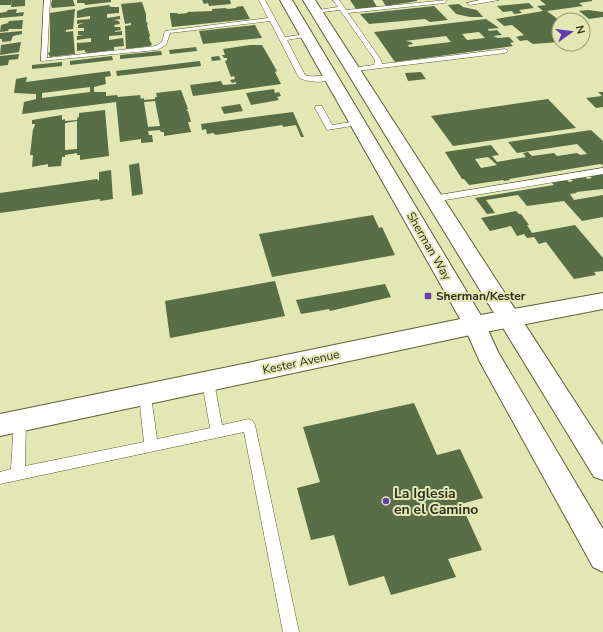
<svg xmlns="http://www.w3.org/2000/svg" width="603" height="632" viewBox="0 0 603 632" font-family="'Nunito Sans',sans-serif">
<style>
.building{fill:#576e46;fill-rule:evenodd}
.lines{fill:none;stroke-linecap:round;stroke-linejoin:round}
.lane-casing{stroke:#5c5f31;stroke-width:1}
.secondary-casing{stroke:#5c5f31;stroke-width:2}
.primary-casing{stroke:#5c5f31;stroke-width:2}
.lane{fill:#fff;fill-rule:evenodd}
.secondary{fill:#fff;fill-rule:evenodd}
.primary{fill:#fff;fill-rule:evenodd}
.poi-dot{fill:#633cb4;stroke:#e2e7b4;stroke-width:1.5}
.labels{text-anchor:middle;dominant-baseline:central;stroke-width:4;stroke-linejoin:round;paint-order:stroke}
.street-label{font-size:12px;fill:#2f311d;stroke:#e2e7b4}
.poi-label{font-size:12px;font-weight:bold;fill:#2f311d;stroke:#e2e7b4;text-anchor:start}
.near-poi-label{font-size:14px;font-weight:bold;fill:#2f311d;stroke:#e2e7b4;text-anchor:start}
</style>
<rect width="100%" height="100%" fill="#e2e7b4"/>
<g class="building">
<path d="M0,0H12L11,5H0Z"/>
<path d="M12,0H25V6L11,7Z"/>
<path d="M52,0H73L75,6L52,8L51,5Z"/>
<path d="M77,0H111V2L85,5L84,3H77Z"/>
<path d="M202,0H230L231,4L209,6L208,3L204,4Z"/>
<path d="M350,0H373L377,7L356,9Z"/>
<path d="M382,0H417V1L386,6Z"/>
<path d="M540,0H592V1L579,3L583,6L547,11L559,20V42L533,44L527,40L520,41L516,37L524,35L512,25L504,26L496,19L543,11L537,6L546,5Z"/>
<path d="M142,2L146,14V21L148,24L147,25L150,36L149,37L150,41L152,44L150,46L126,49L125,26L131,25V23L125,24L121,4Z"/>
<path d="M529,3L534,8L519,10L522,13L514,14L512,11L503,12L497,6Z"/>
<path d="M459,4L463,7L477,10L483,17H470L456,14L448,5Z"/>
<path d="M109,5L111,7H119V13L107,14V18L120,16V19L114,20L119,21L120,24L114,25L115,27H120L121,30L115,31V32L122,31V35L109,36V40L123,38L124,46L114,47V50L88,53L85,52V50L77,51V43L91,42V38L77,40V36L84,35H78V31H84V28H78V25L84,23L77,24V20L90,19V16L77,18V11L86,8Z"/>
<path d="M243,6L250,19L172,27L170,16V13H177L178,14L188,13L187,12L212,11V9L226,8L227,9L237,8L236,7Z"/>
<path d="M434,6L448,20L430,22L425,19L369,24L360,14Z"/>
<path d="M17,9L16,13L24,12L23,16L0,18V13L6,12L8,10Z"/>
<path d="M75,9L73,29L66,30V32L73,31L75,54L50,57L48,53L50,52V13Z"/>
<path d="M588,10L603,12V17L589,19L579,11Z"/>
<path d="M572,16L577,20H567L563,17Z"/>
<path d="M486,19L499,28L488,29L489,31L497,30L502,35L493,36L498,38L509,37L514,42L510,43L513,46L395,62L374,32ZM479,32L485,38L467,40L462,34ZM446,36L451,42L409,47L408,45L413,44L411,42L405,41Z"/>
<path d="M23,20L22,29H9L8,31L0,32L1,25L8,23L9,21Z"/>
<path d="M255,25L262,38L203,44L199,31Z"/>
<path d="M22,31V34L13,36L11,41L2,42V39H0V33Z"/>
<path d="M21,42L19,52L0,55L1,45Z"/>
<path d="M250,45H262L277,71L275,72L281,84L193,96L190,85L221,81L223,85L236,84V82L232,83L230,80L235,79L234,76L231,77L225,61L227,60V58H224L222,55H225L223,49Z"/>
<path d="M196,47L197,51L170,54L169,50Z"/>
<path d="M161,51L162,55L120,59V55Z"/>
<path d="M19,54L18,59L9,60L8,65L0,66V56Z"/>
<path d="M112,56L113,60L70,65V61Z"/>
<path d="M219,56L221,60L212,61L211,57Z"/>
<path d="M200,61L201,66L117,76L116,71Z"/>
<path d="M62,62V66L32,69V65Z"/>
<path d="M110,71L111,76L105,77L106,84L94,87V92H106V96L117,95L118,97L140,95L141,99L144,98V100L155,99V97H157L156,93L181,90L188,109L186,111H188L191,122H188L191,132L164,136V132H161L160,130L148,131L149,135H152L153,142L141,143V139L120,142L116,102L22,114L24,102L36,99V94L14,93L16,79L27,77L26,82ZM90,87V92L42,98V93ZM155,101L160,126L148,127L144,102Z"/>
<path d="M421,72L426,79L408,81L405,73Z"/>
<path d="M274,89L275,93L279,92L281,96L277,97L279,100L251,105L246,93Z"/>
<path d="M598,92H603V107L596,108L586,98L602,96Z"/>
<path d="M548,99L576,128L453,146L431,116Z"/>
<path d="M240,104L243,111L224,114L221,107Z"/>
<path d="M105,110L109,156L80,160V155H77V153L65,155V157H62L61,166L48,167V164L32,167L33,155H30L33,129L34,128L35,124H32V120L62,115V120L65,119V121L77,120V118L79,117V113ZM77,121V149L65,150V123Z"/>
<path d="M293,112L304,137H301L296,125L283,127L282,125L216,135L213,133L207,134L206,129L202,130L201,124Z"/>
<path d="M591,130L603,141V165L600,164L509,179L510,180L504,181L503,180L469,185L464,179H462L445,152L491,145L499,155L492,156L497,162L526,157L523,153L528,152L532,156L554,153L557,156L577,153L580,155L587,154L577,144L517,153L508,142ZM488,157L497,165L481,168L475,159Z"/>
<path d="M139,163L143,194L132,196L129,165Z"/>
<path d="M111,170L113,199L100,201V199L0,213V193L97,179L99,181V172Z"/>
<path d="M603,174V189L576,192L577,193L570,194L574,200L603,195V217L582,221L564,201L527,206L518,195L486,200L495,213L487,214L475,198L554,185L550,181L566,179L569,182L573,181L570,178L584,175L587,179L592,178L588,175Z"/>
<path d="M516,211L519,214H521L529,225H527L532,233L575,225L603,258V271L594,272L596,275L574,279L546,242L539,244L534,237L527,238L524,234L517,236L511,226L490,231L481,218Z"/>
<path d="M373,215L379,228L382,227L395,255L272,277L259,234Z"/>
<path d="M275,281L285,316L170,338L165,301Z"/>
<path d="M385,284L391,297L330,311L329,309L301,314L296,300Z"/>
<path d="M414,403L437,455L460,449L483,498L461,504L482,550L448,559L456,577L391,595L384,576L349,586L334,535L311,540L297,488L320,482L303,427Z"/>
</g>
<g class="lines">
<g class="lane-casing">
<g id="lane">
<path d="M44,0H50L47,58L156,46L162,42L165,31L268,18L259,0H265L285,37L307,34L310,36L287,40L305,75C314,79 326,72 334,78C326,84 308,82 299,78L270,21L170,33L166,45L157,50L41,61Z"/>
<path d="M333,0H339L346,10L447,0L445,3L348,13L381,60L382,64L505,49L508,51L505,53L348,72L347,70L351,68L374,65L375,60L340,10L315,13L312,11L338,7Z"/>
<path d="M480,0H499L470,5L467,3Z"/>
<path d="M316,106H322L332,125L358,121L362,123L358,125L327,130L315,108Z"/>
<path d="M603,168V174L433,202L428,199L433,196Z"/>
<path d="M208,377L212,378L214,382L222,425L249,419L253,421L255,425L299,632H283L244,432L0,484V472L11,469L14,420L16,416L20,415L24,416L26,420L25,466L144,442L139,396L141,392L145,391L149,392L151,396L157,439L210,428L202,382L204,378Z"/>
</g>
</g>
<g class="secondary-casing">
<path id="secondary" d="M603,293V309L475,334L0,436V414L475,316Z"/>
</g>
<g class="primary-casing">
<g id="primary">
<path d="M280,0H292L483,319L498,352L603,529V572L593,567L480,362L464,326Z"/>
<path d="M303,0H315L603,445V480L594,477Z"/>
</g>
</g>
<use href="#lane" class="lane"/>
<use href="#secondary" class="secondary"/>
<use href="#primary" class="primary"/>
</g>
<g class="poi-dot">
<rect x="424" y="292" width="8" height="8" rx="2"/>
<circle cx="386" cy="501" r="4"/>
</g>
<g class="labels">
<g class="street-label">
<text transform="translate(429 246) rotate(60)">Sherman Way</text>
<text transform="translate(301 362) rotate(-12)">Kester Avenue</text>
</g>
<g class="poi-label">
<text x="436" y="296">Sherman/Kester</text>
</g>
<g class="near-poi-label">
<text x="394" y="493">La Iglesia<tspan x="394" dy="16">en el Camino</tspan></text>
</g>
</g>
<g transform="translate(571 32) rotate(76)"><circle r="19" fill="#e2e7b4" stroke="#9a9e78"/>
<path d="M0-3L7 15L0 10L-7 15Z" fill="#633cb4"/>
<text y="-6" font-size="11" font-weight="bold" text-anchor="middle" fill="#2f311d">N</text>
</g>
</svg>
